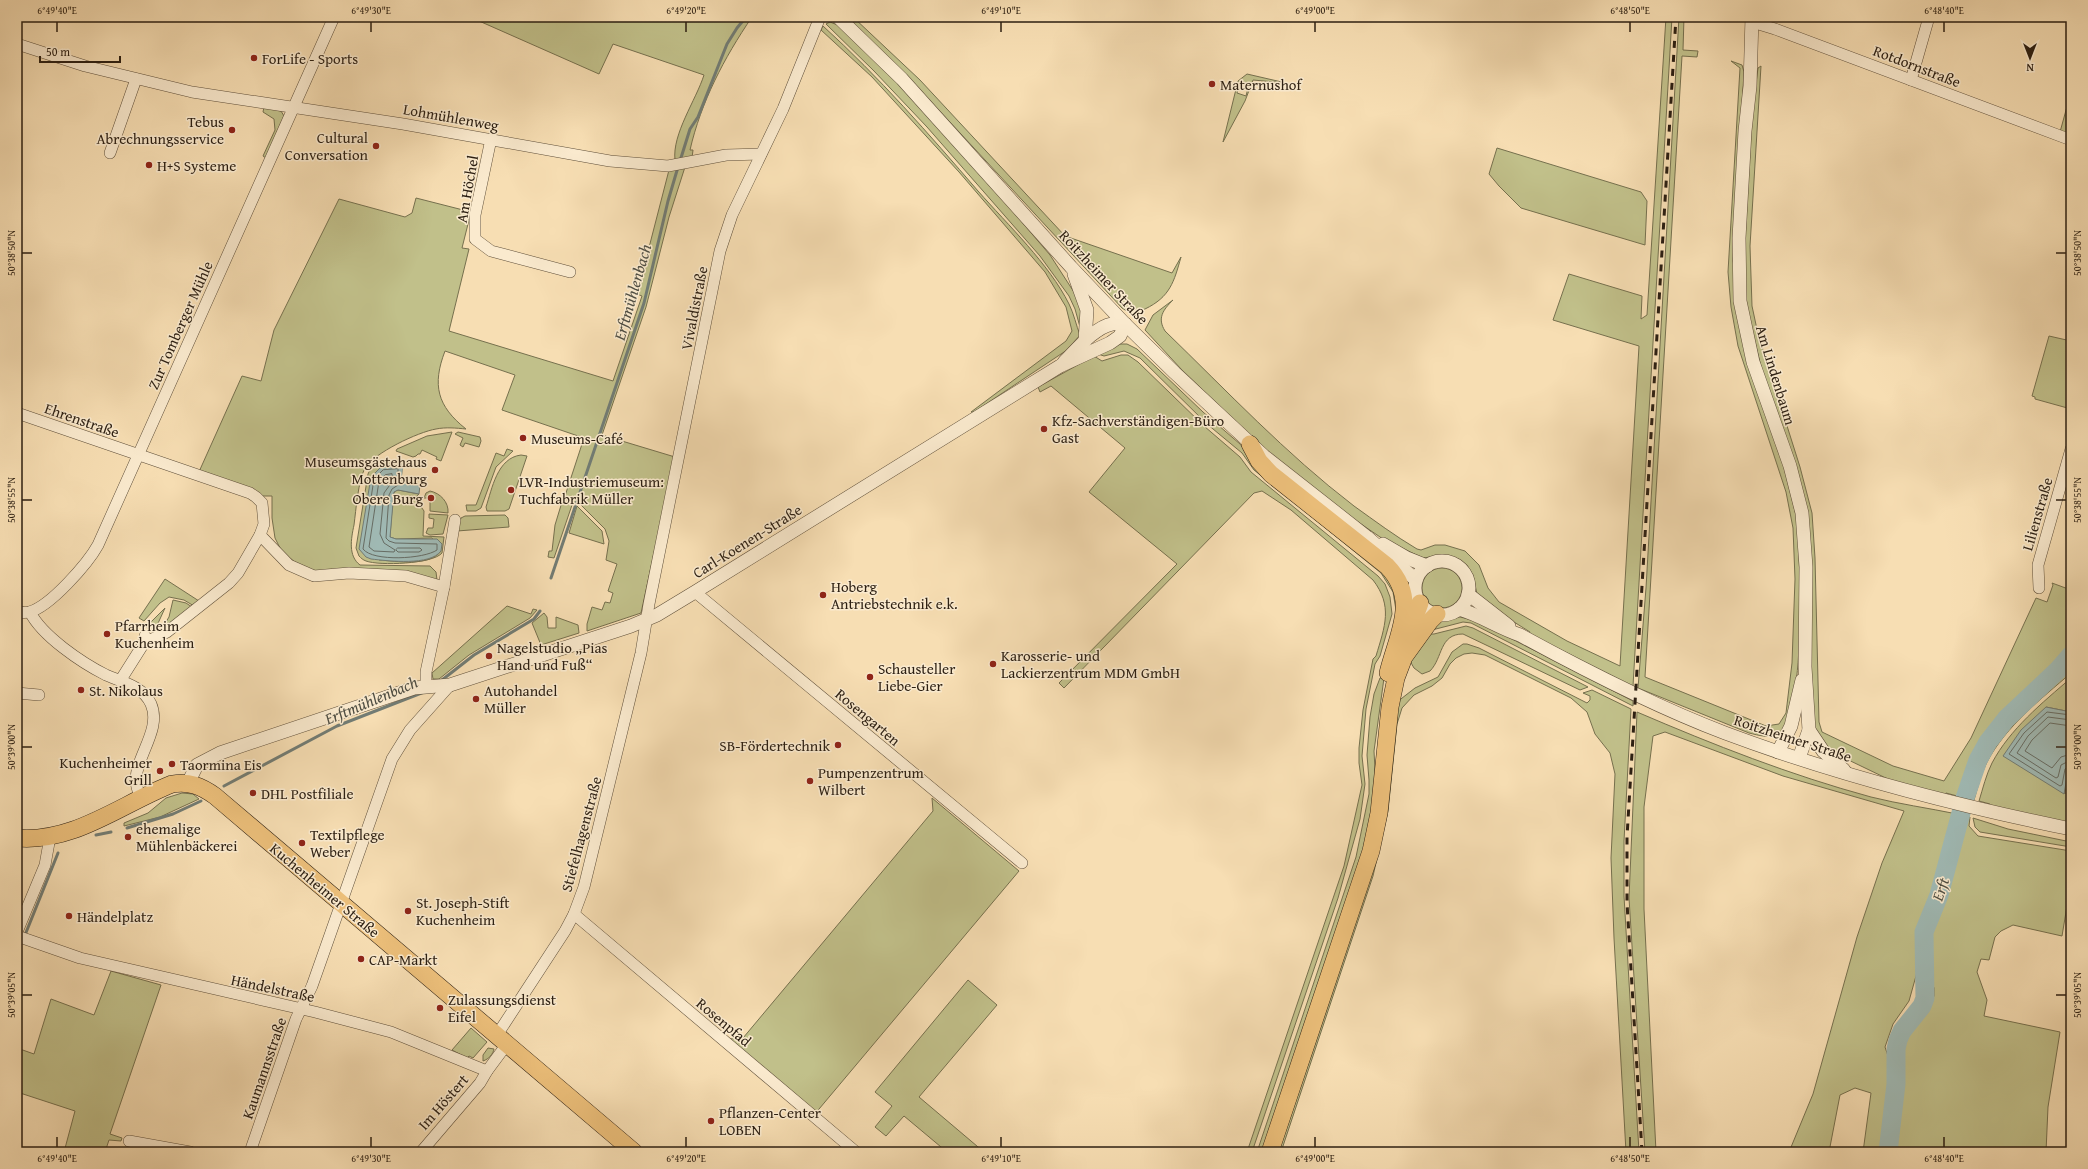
<svg xmlns="http://www.w3.org/2000/svg" width="2088" height="1169" viewBox="0 0 2088 1169" font-family="'Gentium Book Plus',serif">
<style>
.green{fill:#c1c08a;stroke:#76704e;fill-rule:evenodd}
.water{fill:#a0bab5;stroke:#727c74}
.pier{fill:#f7deb3}
.lines{fill:none;stroke-linecap:round;stroke-linejoin:round}
.shore{stroke:#666c64;stroke-width:1}
.stream{stroke:#727c74;stroke-width:3}
.river{stroke:#a0bab5;stroke-width:19}
.minor-casing{stroke:#5f4f3a;stroke-width:12}
.tertiary-casing{stroke:#5f4f3a;stroke-width:14}
.primary-casing{stroke:#2c1f12;stroke-width:18}
.minor{stroke:#faeace;stroke-width:11}
.tertiary{stroke:#faeace;stroke-width:13}
.primary{stroke:#ecbf7a;stroke-width:17}
.rail{stroke:#2c1f12;stroke-width:3;stroke-dasharray:7 7;stroke-linecap:butt}
.ticks{fill:none;stroke:#2c1f12;stroke-width:1.5}
.poi-dot{fill:#8f2418;stroke:#faeace;stroke-width:1.5}
.labels{text-anchor:middle;dominant-baseline:central;stroke-width:3;stroke-linejoin:round;paint-order:stroke}
.poi-label{font-size:15px;fill:#2c1f12;stroke:#faeace;text-anchor:start}
.street-label{font-size:15px;fill:#2c1f12;stroke:#faeace}
.water-label{font-size:16px;font-style:italic;fill:#4f4e43;stroke:#faeace}
.neatline{fill:none;stroke:#2c1f12;stroke-width:1.5}
.ticks-label{font-size:10px;text-anchor:middle;fill:#2c1f12}
</style>
<rect width="100%" height="100%" fill="#f7deb3"/>
<filter id="stains"><feTurbulence type="fractalNoise" baseFrequency=".005" numOctaves="4"/><feColorMatrix values="0 0 0 0 .2 0 0 0 0 .09 0 0 0 0 .02 0 0 0 .5 -.17"/></filter>
<radialGradient id="worn" r=".72"><stop offset=".6" stop-color="#630" stop-opacity="0"/><stop offset="1" stop-color="#630" stop-opacity=".3"/></radialGradient>
<g class="green">
<path d="M470,17H752C724,58 701,102 690,150H693L692,158L675,160C672,134 696,100 704,75L613,44L599,74Z"/>
<path d="M847,17H853L920,80L1065,236L1172,273L1181,257C1174,282 1170,297 1145,309C1137,313 1130,314 1122,308L911,80Z"/>
<path d="M1666,17H1672L1633,686L1529,634L1530,632L1490,607L1477,594L1473,575L1467,565L1459,559L1445,555L1423,558L1383,539L1339,509L1269,453L1182,370L1145,330L1153,315L1173,300C1163,310 1157,318 1165,331C1227,391 1286,454 1354,506C1375,521 1395,536 1417,549L1421,550L1435,545H1445L1465,551L1479,565L1488,588L1499,602L1567,641L1620,666L1639,346L1553,320L1569,274L1642,296L1641,319L1647,315Z"/>
<path d="M1679,17H1684L1683,50L1698,51L1697,57L1682,56L1645,677L1766,726L1779,724L1786,713L1792,663L1795,579L1793,528L1786,492L1738,346L1731,307L1728,272L1740,68L1731,61L1742,65L1744,72L1733,261L1796,515C1801,553 1806,707 1781,732C1773,740 1758,735 1749,733L1638,688L1646,588Z"/>
<path d="M830,22L840,26L885,69L961,151L1050,255L1081,303L1080,327L1075,309L1069,296L1040,256L927,127L874,71L826,24Z"/>
<path d="M823,26C879,77 929,134 978,191C1008,225 1049,264 1069,304C1074,314 1076,325 1080,335L1067,350L974,412H971L1066,341L1072,331L1066,307L1045,272L959,172L872,77L821,30Z"/>
<path d="M1761,66L1750,246L1752,306L1758,334L1800,467L1812,513L1815,558L1819,722L1822,732L1893,766L1944,781L1971,738L2036,598L2047,602L2053,585L2052,583L2071,590V649L1988,736L1973,763L1961,797L1946,793L1945,795L1890,780L1834,753L1829,751L1814,727L1811,670V568L1747,310L1744,258L1752,114L1758,68Z"/>
<path d="M1247,74L1286,83L1253,80L1245,101L1223,142L1238,81ZM1241,81L1249,84L1246,96L1237,93Z"/>
<path d="M2071,92V136L2060,132Z"/>
<path d="M264,107L281,111L284,116L266,158L263,156L275,130L274,119L263,112Z"/>
<path d="M1497,148L1641,192L1647,201L1645,245L1521,208L1499,186L1489,174Z"/>
<path d="M685,167L669,217L646,307L602,435L675,457L641,613L587,631V624L592,607L602,610L605,602L610,603L613,593L608,591L617,564L606,560L609,541L605,529L580,504L564,499L584,438L502,410L515,375L445,351C432,385 437,406 466,429C456,428 446,427 436,429C418,432 374,453 365,468C358,481 356,510 354,525C351,539 348,556 360,565L430,566L436,572L437,580L315,571L295,562L282,552L275,538L272,518V496H262L198,474L242,376L261,381L274,330L339,199L405,217L412,213L416,198L471,212L462,248L469,249L449,331L613,381L642,296L637,294L669,170Z"/>
<path d="M2049,336L2071,341V409L2035,399V397L2032,396Z"/>
<path d="M1120,344H1127L1137,349L1203,412L1240,444L1253,461L1383,569L1395,585L1396,610L1393,592L1381,573L1254,470L1242,453L1207,424L1140,358L1124,351L1104,356L1098,354Z"/>
<path d="M1121,355H1128L1138,362L1204,426L1240,457L1251,472L1378,576L1385,584L1390,597L1392,614L1380,656L1375,664L1366,709L1362,756L1365,784L1360,819L1338,898L1252,1152H1247L1344,866L1362,785L1359,763V748L1363,710L1373,659L1376,656C1385,626 1393,606 1373,580L1291,510L1262,491L1254,493L1064,688L1059,683L1177,564L1089,492L1125,448L1051,386L1040,392L1038,387L1094,356L1102,361Z"/>
<path d="M452,432L441,461L436,459L437,457L422,450L420,454H418L416,456L413,457L396,451L397,449L427,436Z"/>
<path d="M458,432L480,437L481,441L479,447L465,443L463,447L460,445L463,438L455,434Z"/>
<path d="M507,449L513,451L496,467L481,508L476,511H467L466,505H476L496,453L504,456Z"/>
<path d="M521,455L527,456L509,509L505,511H487L486,507C492,489 497,458 521,455Z"/>
<path d="M404,460V464L382,466L379,560C396,561 429,567 441,551L432,538L396,539L390,537L393,495L395,491L398,490L419,494L415,498L424,511L423,536L444,537L442,553C433,564 379,566 366,561C363,560 361,558 359,556L356,548L368,474C374,459 390,461 404,460Z"/>
<path d="M430,491C440,493 449,502 448,513L430,511V502L433,501L435,497L430,494L427,498H424L426,493Z"/>
<path d="M562,502L572,505L554,558L548,557L549,551H552L555,525Z"/>
<path d="M577,506L602,531L604,544L569,533Z"/>
<path d="M429,514L448,515L443,534L430,535L426,533L428,528H433L434,519L429,518Z"/>
<path d="M505,515L508,518L509,527L457,531L461,518L465,516Z"/>
<circle cx="1442" cy="588" r="20"/>
<path d="M165,579L199,601L194,606L184,600L169,597L160,603L144,621L139,618Z"/>
<path d="M173,600L186,603L192,607L161,630L169,617Z"/>
<path d="M507,606L531,614L533,609L537,610L530,618L469,655L439,679H433L432,673Z"/>
<path d="M165,608L154,632L146,627Z"/>
<path d="M544,613L547,617L548,628H556V617L578,625L579,633L541,645L532,623Z"/>
<path d="M1460,617L1477,621L1633,701V706L1471,623L1463,622L1432,630L1438,622Z"/>
<path d="M1466,626L1473,628L1588,687L1580,690L1463,634C1439,634 1443,658 1430,671L1422,674L1414,668L1410,661L1427,634H1434Z"/>
<path d="M1463,644H1467L1479,648L1587,703L1590,700V696L1583,693L1592,690L1631,709L1624,841V896L1639,1152H1626L1614,938L1611,858L1615,774L1610,753L1595,734L1587,712L1571,698L1485,655L1472,653L1464,654L1456,658L1450,664L1442,678L1432,686L1414,695L1402,708L1397,724L1388,811L1373,876L1281,1152H1277L1366,888L1397,702L1415,688L1438,677L1452,652Z"/>
<path d="M2071,662V673C2041,699 2006,726 1987,762C1981,774 1978,787 1974,800L1969,799C1974,780 1980,761 1990,745C2011,712 2046,690 2071,662Z"/>
<path d="M1380,678H1384L1374,751L1376,789L1363,853L1264,1152H1257L1356,857L1369,794V780L1367,755L1370,717L1374,694Z"/>
<path d="M2071,678V712L2046,707L2065,794L2068,770L2071,768L2067,787L2071,795V824L1989,806L1990,804L1979,801C1983,788 1986,775 1992,763C2010,729 2042,703 2071,678Z"/>
<path d="M1637,712C1714,745 1790,775 1871,797C1899,804 1928,808 1957,814L1938,872L1933,899L1922,926L1920,939L1921,958L1909,1001L1893,1024L1885,1047L1894,1074L1888,1102L1885,1152H1863L1871,1093L1855,1088L1840,1095L1829,1152H1789L1813,1094L1857,937L1882,863L1904,811L1783,776L1665,732L1653,736L1644,807V909L1656,1152H1645L1629,898Z"/>
<path d="M182,793L193,794L199,799L160,817L124,826V823L148,813L166,798Z"/>
<path d="M932,798L1019,871L814,1115L728,1039L743,1038L933,811Z"/>
<path d="M1965,816L1970,817L1969,826L1978,836L2071,851V882L2062,936L2013,925L2001,931L1995,937L1989,960L1981,959L1977,972L1987,1000L1984,1016L2060,1032L2048,1107L2046,1152H1895L1902,1092L1901,1044L1902,1038L1917,1017L1931,1003L1934,996V988L1928,971L1930,929L1946,900L1947,887Z"/>
<path d="M1973,818L2008,829L2071,842V847L1980,832L1975,827Z"/>
<path d="M111,971L161,985L110,1134L122,1138L121,1141L109,1140L105,1152H64L75,1111L17,1092V1048L34,1054L51,999L94,1015Z"/>
<path d="M968,980L997,1005L919,1097L984,1152H947L904,1116L886,1136L875,1127L892,1106L875,1092Z"/>
<path d="M471,1028L487,1042L473,1058L469,1056L467,1058L452,1050Z"/>
<path d="M488,1048L494,1049C493,1054 489,1059 483,1061V1055Z"/>
</g>
<g class="water">
<path d="M404,464L401,483L420,485L419,494L398,490L394,492L390,537L396,539H437L442,544L441,551C430,566 389,561 371,559L366,557L359,549L371,477L382,466Z"/>
<path d="M2046,707L2071,712V768L2068,771L2064,794L2003,756L2021,730Z"/>
</g>
<path class="pier" d="M404,462L406,464L404,482L420,483V485L401,483Z"/>
<g class="lines">
<g class="shore">
<path d="M398,469V485L392,489L389,495L386,538L389,541L395,543L437,544V550C424,559 373,562 363,549L374,479L383,470Z"/>
<path d="M392,474V482L384,493L380,534L384,543L395,550L394,552L374,551L369,547L379,481L385,475Z"/>
<path d="M398,548H420L422,550L419,552H398L396,550Z"/>
<path d="M2071,715L2047,712L2024,733L2009,754L2060,786L2062,785L2065,769L2071,765"/>
<path d="M2071,720L2048,717L2028,736L2017,753L2056,778L2058,777L2061,765L2071,760"/>
<path d="M2071,726L2050,723L2032,740L2025,751L2052,768L2061,757L2071,754"/>
</g>
<g class="stream">
<path d="M680,161L690,129L698,117L727,44L737,28L746,17"/>
<path d="M551,578L644,303L668,201L678,167"/>
<path d="M442,680L474,655L534,619L540,611"/>
<path d="M224,786L337,726L424,692"/>
<path d="M127,828L173,814L201,801"/>
<path d="M96,835L111,832"/>
<path d="M25,935L58,853"/>
<path d="M17,951L22,940"/>
</g>
<path class="river" d="M1888,1152L1896,1084V1049L1898,1040L1902,1031L1922,1006L1925,998L1924,932L1939,895L1965,798L1978,760L1988,742L2006,719L2058,670L2071,655"/>
<g class="minor-casing">
<g id="minor">
<path d="M1752,22L1775,29L2071,140"/>
<path d="M17,44L85,66L192,92L403,124L610,161L668,166L726,155L761,154"/>
<path d="M1911,80L1929,17"/>
<path d="M491,139L475,215V239L491,251L570,272"/>
<path d="M110,153L136,79"/>
<path d="M17,413L250,493L256,497L262,503L264,524L260,535L238,573L229,583L167,632L144,643"/>
<path d="M260,535L289,565L314,576L349,573L406,576L444,587"/>
<path d="M2039,588L2038,565L2071,449"/>
<path d="M695,592L1022,863"/>
<path d="M17,612C21,612 25,613 29,612C50,607 88,563 98,545L334,17"/>
<path d="M30,612C42,636 82,663 106,675C122,682 143,686 151,704C162,729 136,756 136,780C136,787 139,792 140,798"/>
<path d="M120,681L144,643L145,636"/>
<path d="M426,687V672L444,587L455,520"/>
<path d="M17,693L39,695"/>
<path d="M574,914L856,1152"/>
<path d="M17,932L45,865L50,837"/>
<path d="M17,936L80,958L315,1012L391,1032L487,1071L507,1044"/>
<path d="M497,1035L565,931L574,914L584,887L641,653L649,604L720,251L732,215L783,109L820,17"/>
<path d="M129,1141L190,1152"/>
<path d="M250,1152L296,1019L312,986L392,759L410,730L450,685"/>
<path d="M421,1152L480,1083L487,1071"/>
</g>
</g>
<g class="tertiary-casing">
<g id="tertiary">
<path d="M838,17L902,79L1071,267L1125,324L1175,373L1264,456L1367,537L1416,580"/>
<path d="M1752,17L1750,86L1745,131L1739,238L1740,301L1753,362L1790,466L1802,513L1806,567L1805,667L1809,730L1799,758"/>
<path d="M1074,274L1087,310L1085,341"/>
<path d="M1064,362C1076,350 1095,327 1112,324C1115,323 1121,324 1125,324"/>
<path d="M1383,544L1407,558L1427,566"/>
<circle cx="1442" cy="588" r="27"/>
<path d="M1468,594L1509,626"/>
<path d="M1459,609C1480,615 1499,628 1520,635C1586,671 1654,706 1725,733C1837,775 1954,805 2071,829"/>
<path d="M1809,730L1823,751L1844,770"/>
<path d="M1778,752L1791,726L1802,680"/>
<path d="M188,783L197,765L220,753L414,688L450,685L631,626L657,615L695,592L1060,366L1110,343L1120,336L1125,324"/>
</g>
</g>
<g class="primary-casing">
<g id="primary">
<path d="M1250,444L1259,461L1271,474L1387,566C1420,600 1397,635 1388,673"/>
<path d="M1408,636L1420,603"/>
<path d="M17,838C74,843 121,804 172,784C189,781 201,786 215,796L634,1152"/>
<path d="M1270,1152L1371,851L1379,813L1390,707L1396,678L1404,657L1430,621L1437,614"/>
</g>
</g>
<use href="#minor" class="minor"/>
<use href="#tertiary" class="tertiary"/>
<use href="#primary" class="primary"/>
<path class="rail" d="M1642,1152L1627,903V837L1676,17"/>
</g>
<path class="ticks" d="M57,22V32M371,22V32M686,22V32M1001,22V32M1315,22V32M1630,22V32M1944,22V32M22,253H32M2056,253H2066M22,500H32M2056,500H2066M22,747H32M2056,747H2066M22,995H32M2056,995H2066M57,1137V1147M371,1137V1147M686,1137V1147M1001,1137V1147M1315,1137V1147M1630,1137V1147M1944,1137V1147"/>
<g class="poi-dot">
<circle cx="254" cy="58" r="4"/>
<circle cx="1212" cy="84" r="4"/>
<circle cx="232" cy="130" r="4"/>
<circle cx="376" cy="146" r="4"/>
<circle cx="149" cy="165" r="4"/>
<circle cx="1044" cy="429" r="4"/>
<circle cx="523" cy="438" r="4"/>
<circle cx="435" cy="470" r="4"/>
<circle cx="511" cy="490" r="4"/>
<circle cx="431" cy="498" r="4"/>
<circle cx="823" cy="595" r="4"/>
<circle cx="107" cy="634" r="4"/>
<circle cx="489" cy="656" r="4"/>
<circle cx="993" cy="664" r="4"/>
<circle cx="870" cy="677" r="4"/>
<circle cx="81" cy="690" r="4"/>
<circle cx="476" cy="699" r="4"/>
<circle cx="838" cy="745" r="4"/>
<circle cx="172" cy="764" r="4"/>
<circle cx="160" cy="771" r="4"/>
<circle cx="810" cy="781" r="4"/>
<circle cx="253" cy="793" r="4"/>
<circle cx="128" cy="837" r="4"/>
<circle cx="302" cy="843" r="4"/>
<circle cx="408" cy="911" r="4"/>
<circle cx="69" cy="916" r="4"/>
<circle cx="361" cy="959" r="4"/>
<circle cx="440" cy="1008" r="4"/>
<circle cx="711" cy="1121" r="4"/>
</g>
<g class="labels">
<g class="poi-label">
<text x="262" y="58">ForLife - Sports</text>
<text x="1220" y="84">Maternushof</text>
<text x="224" y="121" text-anchor="end">Tebus<tspan x="224" dy="17">Abrechnungsservice</tspan></text>
<text x="368" y="137" text-anchor="end">Cultural<tspan x="368" dy="17">Conversation</tspan></text>
<text x="157" y="165">H+S Systeme</text>
<text x="1052" y="420">Kfz-Sachverständigen-Büro<tspan x="1052" dy="17">Gast</tspan></text>
<text x="531" y="438">Museums-Café</text>
<text x="427" y="461" text-anchor="end">Museumsgästehaus<tspan x="427" dy="17">Mottenburg</tspan></text>
<text x="519" y="481">LVR-Industriemuseum:<tspan x="519" dy="17">Tuchfabrik Müller</tspan></text>
<text x="423" y="498" text-anchor="end">Obere Burg</text>
<text x="831" y="586">Hoberg<tspan x="831" dy="17">Antriebstechnik e.k.</tspan></text>
<text x="115" y="625">Pfarrheim<tspan x="115" dy="17">Kuchenheim</tspan></text>
<text x="497" y="647">Nagelstudio „Pias<tspan x="497" dy="17">Hand und Fuß“</tspan></text>
<text x="1001" y="655">Karosserie- und<tspan x="1001" dy="17">Lackierzentrum MDM GmbH</tspan></text>
<text x="878" y="668">Schausteller<tspan x="878" dy="17">Liebe-Gier</tspan></text>
<text x="89" y="690">St. Nikolaus</text>
<text x="484" y="690">Autohandel<tspan x="484" dy="17">Müller</tspan></text>
<text x="830" y="745" text-anchor="end">SB-Fördertechnik</text>
<text x="152" y="762" text-anchor="end">Kuchenheimer<tspan x="152" dy="17">Grill</tspan></text>
<text x="180" y="764">Taormina Eis</text>
<text x="818" y="772">Pumpenzentrum<tspan x="818" dy="17">Wilbert</tspan></text>
<text x="261" y="793">DHL Postfiliale</text>
<text x="136" y="828">ehemalige<tspan x="136" dy="17">Mühlenbäckerei</tspan></text>
<text x="310" y="834">Textilpflege<tspan x="310" dy="17">Weber</tspan></text>
<text x="416" y="902">St. Joseph-Stift<tspan x="416" dy="17">Kuchenheim</tspan></text>
<text x="77" y="916">Händelplatz</text>
<text x="369" y="959">CAP-Markt</text>
<text x="448" y="999">Zulassungsdienst<tspan x="448" dy="17">Eifel</tspan></text>
<text x="719" y="1112">Pflanzen-Center<tspan x="719" dy="17">LOBEN</tspan></text>
</g>
<g class="street-label">
<text transform="translate(1917 66) rotate(21)">Rotdornstraße</text>
<text transform="translate(451 117) rotate(10)">Lohmühlenweg</text>
<text transform="translate(467 189) rotate(-80)">Am Höchel</text>
<text transform="translate(1104 277) rotate(47)">Roitzheimer Straße</text>
<text transform="translate(694 308) rotate(-79)">Vivaldistraße</text>
<text transform="translate(180 325) rotate(-66)">Zur Tomberger Mühle</text>
<text transform="translate(1776 375) rotate(73)">Am Lindenbaum</text>
<text transform="translate(82 420) rotate(19)">Ehrenstraße</text>
<text transform="translate(2037 514) rotate(-74)">Lilienstraße</text>
<text transform="translate(747 541) rotate(-32)">Carl-Koenen-Straße</text>
<text transform="translate(868 717) rotate(40)">Rosengarten</text>
<text transform="translate(1793 738) rotate(18)">Roitzheimer Straße</text>
<text transform="translate(581 834) rotate(-75)">Stiefelhagenstraße</text>
<text transform="translate(325 890) rotate(40)">Kuchenheimer Straße</text>
<text transform="translate(273 988) rotate(12)">Händelstraße</text>
<text transform="translate(724 1022) rotate(40)">Rosenpfad</text>
<text transform="translate(264 1068) rotate(-71)">Kaumannsstraße</text>
<text transform="translate(443 1102) rotate(-49)">Im Höstert</text>
</g>
<g class="water-label">
<text transform="translate(632 292) rotate(-74)">Erftmühlenbach</text>
<text transform="translate(371 700) rotate(-23)">Erftmühlenbach</text>
<text transform="translate(1940 889) rotate(-72)">Erft</text>
</g>
</g>
<rect width="2088" height="1169" fill="none" stroke="#f7deb3" stroke-width="44"/>
<g transform="translate(2030 58) rotate(180)" stroke="#faeace" stroke-width="3" paint-order="stroke">
<path d="M0-3L7 15L0 10L-7 15Z" fill="#2c1f12"/>
<text y="-6" font-size="11" font-weight="bold" text-anchor="middle" fill="#2c1f12">N</text>
</g>
<path d="M40 56v6h80v-6" fill="none" stroke="#2c1f12" stroke-width="2"/>
<text x="46" y="56" font-size="12" fill="#2c1f12" stroke="#faeace" stroke-width="3" paint-order="stroke">50 m</text>
<rect x="22" y="22" width="2044" height="1125" class="neatline"/>
<g class="ticks-label">
<text x="57" y="14">6°49'40"E</text>
<text x="371" y="14">6°49'30"E</text>
<text x="686" y="14">6°49'20"E</text>
<text x="1001" y="14">6°49'10"E</text>
<text x="1315" y="14">6°49'00"E</text>
<text x="1630" y="14">6°48'50"E</text>
<text x="1944" y="14">6°48'40"E</text>
<text transform="translate(2077 253) rotate(-90)" y="4">50°38'50"N</text>
<text transform="translate(11 253) rotate(-90)" y="4">50°38'50"N</text>
<text transform="translate(2077 500) rotate(-90)" y="4">50°38'55"N</text>
<text transform="translate(11 500) rotate(-90)" y="4">50°38'55"N</text>
<text transform="translate(2077 747) rotate(-90)" y="4">50°39'00"N</text>
<text transform="translate(11 747) rotate(-90)" y="4">50°39'00"N</text>
<text transform="translate(2077 995) rotate(-90)" y="4">50°39'05"N</text>
<text transform="translate(11 995) rotate(-90)" y="4">50°39'05"N</text>
<text x="57" y="1162">6°49'40"E</text>
<text x="371" y="1162">6°49'30"E</text>
<text x="686" y="1162">6°49'20"E</text>
<text x="1001" y="1162">6°49'10"E</text>
<text x="1315" y="1162">6°49'00"E</text>
<text x="1630" y="1162">6°48'50"E</text>
<text x="1944" y="1162">6°48'40"E</text>
</g>
<rect width="100%" height="100%" filter="url(#stains)"/>
<rect width="100%" height="100%" fill="url(#worn)"/>
</svg>
